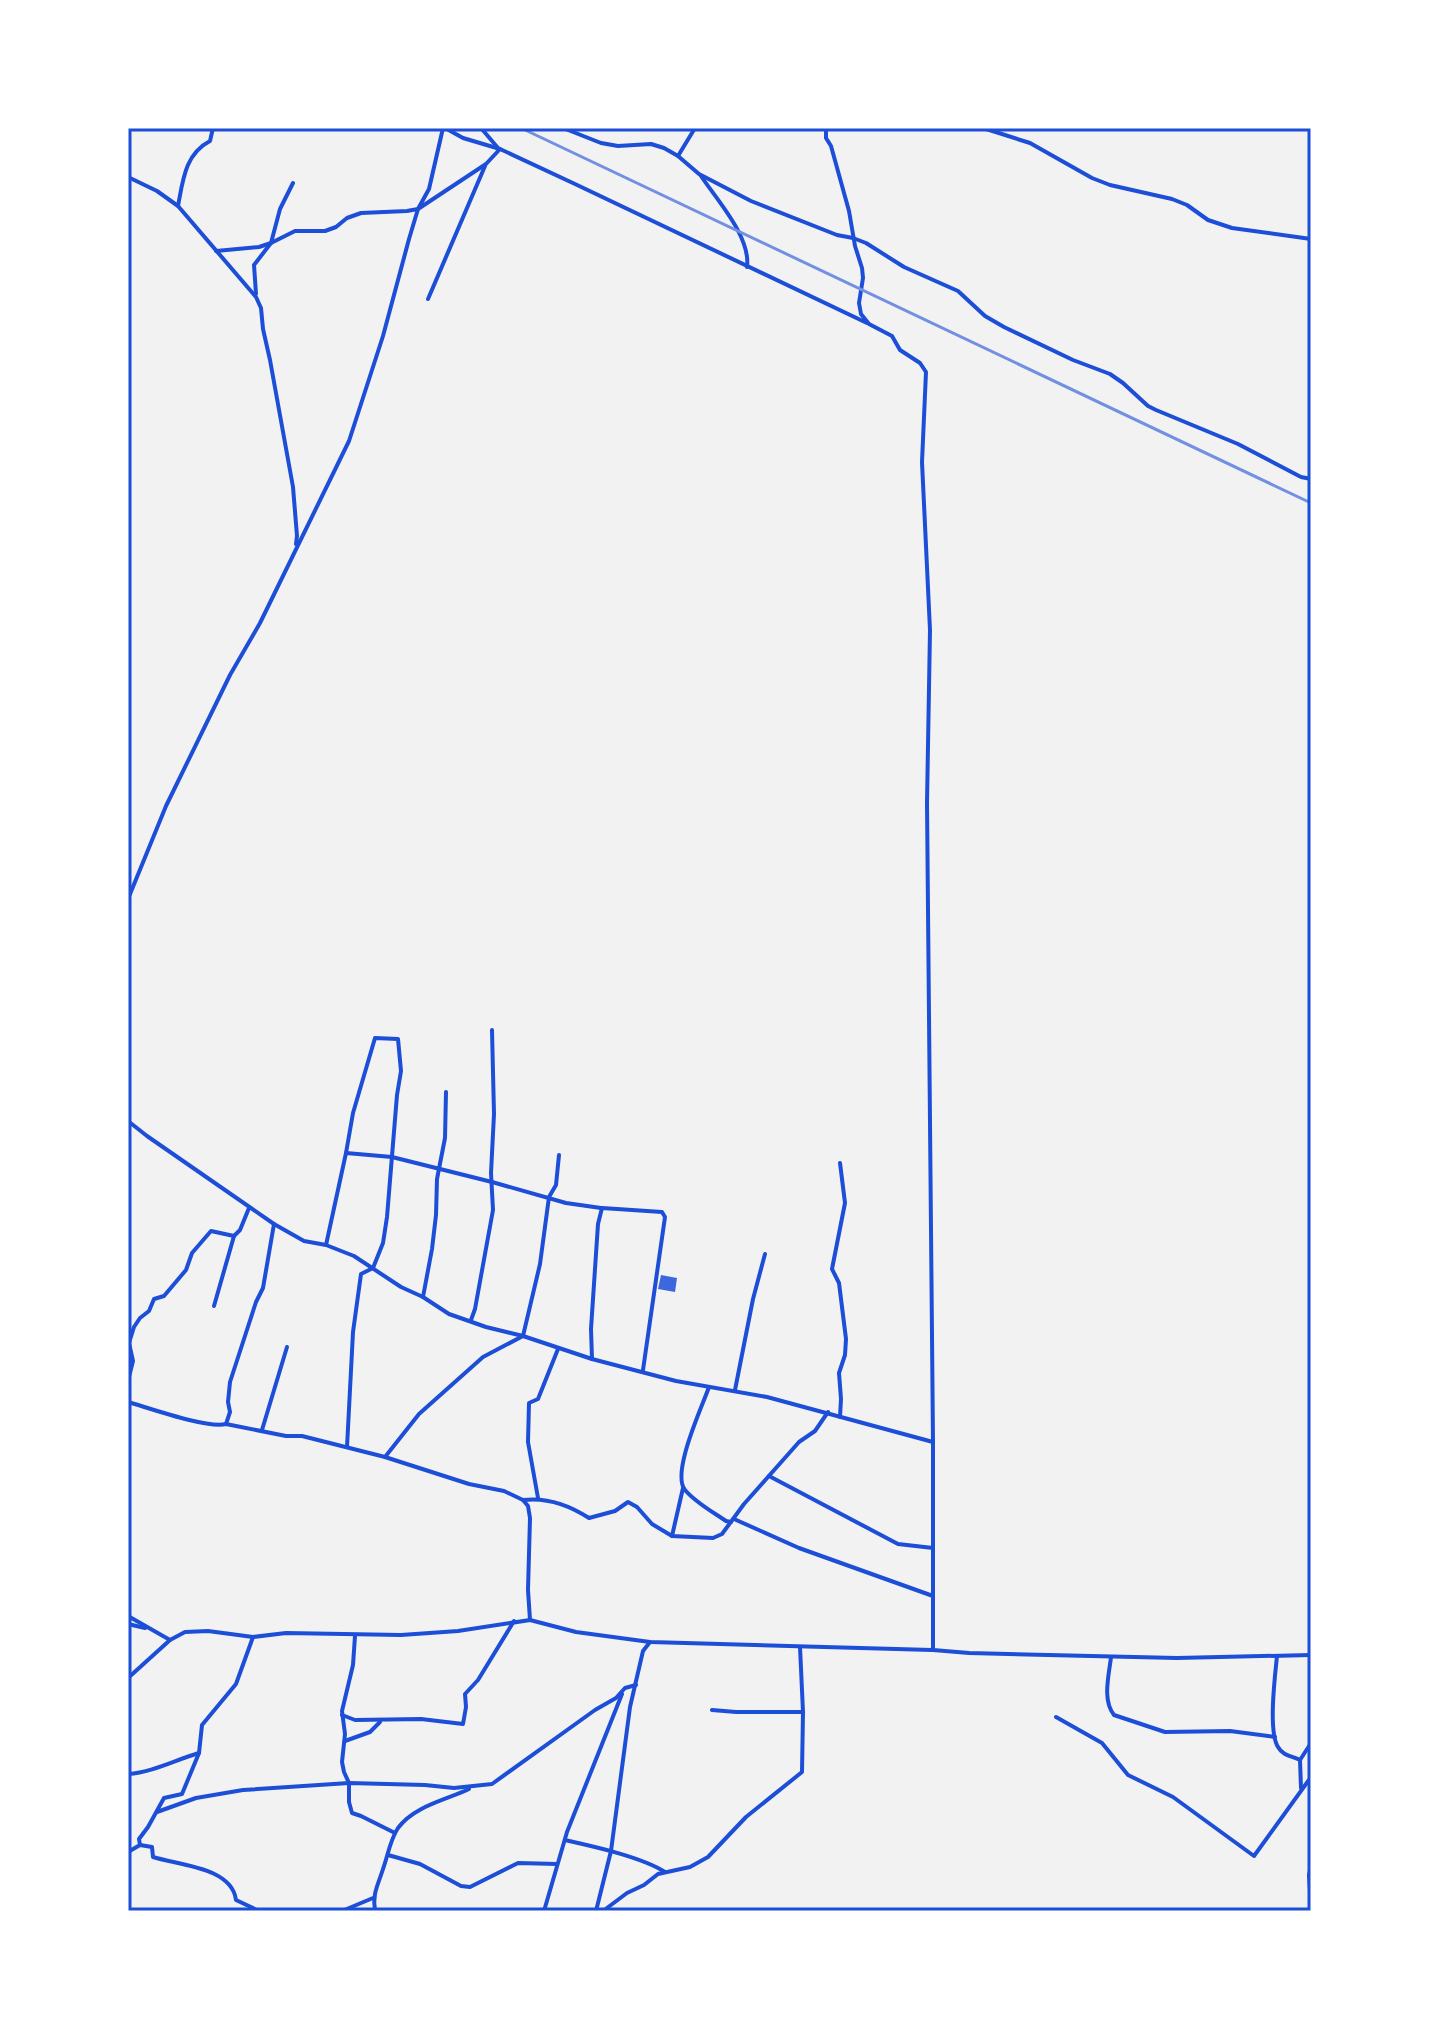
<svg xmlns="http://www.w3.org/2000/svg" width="1439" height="2039" viewBox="0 0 1439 2039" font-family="'Varela Round',sans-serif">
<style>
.building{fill:#3d67dc}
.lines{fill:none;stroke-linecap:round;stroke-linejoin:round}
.minor{stroke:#1d4ed8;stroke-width:4}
.rail{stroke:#7290e2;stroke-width:3}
.neatline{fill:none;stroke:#1d4ed8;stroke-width:3}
</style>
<rect width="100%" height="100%" fill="#f2f2f2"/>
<path class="building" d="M661,1275L677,1278L675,1292L658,1289Z"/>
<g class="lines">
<g class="minor">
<path d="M445,128L463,138L500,149L575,184L867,323"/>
<path d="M481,128L498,148"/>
<path d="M563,128L601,143L618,146L651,144L664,148L678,156L699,174L751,201L837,235L853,238L866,243L904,267L958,291L985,316L1004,327L1073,360L1110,374L1123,383L1148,406L1156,410L1238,444L1301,477L1311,479"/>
<path d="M826,128V138L831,146L849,211L855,246L862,268L863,278L859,303L861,314L869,324L892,336L900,350L920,363L926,372L922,462L930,630L927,803L933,1442V1650L969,1653L1177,1658L1311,1655"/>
<path d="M983,128L1030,143L1092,178L1110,185L1172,199L1187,205L1208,220L1232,228L1311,239"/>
<path d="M678,156L695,128"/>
<path d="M701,176C717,200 751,237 747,267"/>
<path d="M128,177L157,191L178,206L256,297L261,308L263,329L270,360L293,487L297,536L296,544"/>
<path d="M178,206C183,180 185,154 210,141L213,128"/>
<path d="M216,251L259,247L271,243L295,231H325L336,227L347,218L361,213L407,211L418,209L486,164L500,149"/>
<path d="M256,294L254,265L271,243L280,209L293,183"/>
<path d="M428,299L485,166"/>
<path d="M128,899L166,806L230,675L260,623L349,441L383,336L409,239L418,209L429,189L443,128"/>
<path d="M128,1121L147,1136L274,1224L304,1241L326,1245L354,1256L401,1287L423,1297L449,1314L486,1327L523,1336L592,1359L676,1381L767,1397L933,1442"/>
<path d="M346,1153L392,1157L492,1182L566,1203L601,1208"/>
<path d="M326,1245L346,1153L353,1113L375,1038L398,1039L401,1071L397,1095L387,1217L383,1243L373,1268L361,1274L353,1332L347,1447"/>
<path d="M423,1297L432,1249L436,1215L437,1179L445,1138L446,1092"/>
<path d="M214,1306L234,1236"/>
<path d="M471,1320L475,1309L493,1210L491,1173L494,1114L492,1030"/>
<path d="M592,1359L591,1329L598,1224L602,1208L662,1212L665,1217L643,1370"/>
<path d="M128,1381L133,1361L129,1343L134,1327L140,1318L149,1311L154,1299L164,1296L186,1270L192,1253L211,1231L234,1236L240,1230L249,1208"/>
<path d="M709,1387C702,1407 671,1473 685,1490C696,1503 713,1512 726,1521L731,1522"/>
<path d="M735,1390L753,1299L765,1254"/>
<path d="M128,1402C149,1408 208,1429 226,1424L286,1436H302L385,1457L469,1484L504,1491L523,1500L528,1506L530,1518L528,1590L530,1620"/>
<path d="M840,1417L841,1399L839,1373L845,1355L846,1339L839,1283L832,1269L845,1203L840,1163"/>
<path d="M226,1424L230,1412L228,1402L230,1382L256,1302L263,1288L274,1224"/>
<path d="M262,1430L287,1347"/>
<path d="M385,1457L419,1414L483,1357L523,1336L540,1264L549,1197L556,1185L559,1155"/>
<path d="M769,1476L898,1544L933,1548"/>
<path d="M538,1498L528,1442L529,1403L538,1399L558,1349"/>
<path d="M523,1500C547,1497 569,1505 589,1518L615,1511L628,1502L637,1507L652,1524L672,1536L713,1538L722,1534L744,1504L799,1442L815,1431L828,1412"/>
<path d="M734,1519L799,1548L933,1596"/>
<path d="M672,1536L683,1488"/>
<path d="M128,1616L170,1640"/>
<path d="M128,1624L145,1628"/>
<path d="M355,1636L353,1665L342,1711L345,1734L342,1762L344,1772L349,1783V1802L352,1813L361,1816L395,1833"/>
<path d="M1277,1656C1275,1676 1268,1731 1278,1747C1283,1756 1292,1756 1300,1760L1301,1788"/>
<path d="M1111,1657C1109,1675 1102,1700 1114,1715L1165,1732L1230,1731L1275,1737"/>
<path d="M128,1678L170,1640L185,1632L208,1631L253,1637L286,1633L401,1635L458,1631L530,1620L576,1632L650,1642L932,1650"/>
<path d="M712,1710L736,1712H803"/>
<path d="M342,1715L355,1720L421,1719L463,1724L466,1707L465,1694L478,1680L514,1621"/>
<path d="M1056,1717L1102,1743L1128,1775L1173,1797L1254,1856L1311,1777"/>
<path d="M345,1741L370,1732L380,1722"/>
<path d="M1300,1760L1311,1743"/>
<path d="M128,1774C153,1772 175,1760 199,1753"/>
<path d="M157,1812L196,1798L243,1790L349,1783L425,1785L454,1788L492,1784L595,1710L616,1698L625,1688L636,1685"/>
<path d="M565,1840C592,1846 642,1857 665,1872"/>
<path d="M140,1845L139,1839L148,1827L164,1798L182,1794L199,1753L202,1725L236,1684L253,1637"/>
<path d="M128,1852L140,1845L152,1847L153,1857C178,1865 232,1867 236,1900L259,1911"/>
<path d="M388,1855L420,1864L461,1886L470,1887L518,1863L557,1864"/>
<path d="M1311,1866L1309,1875L1311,1906"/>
<path d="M342,1911L373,1898"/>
<path d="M375,1911C372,1894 378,1885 383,1869C388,1855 390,1840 398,1828C414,1806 446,1800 469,1789"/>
<path d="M544,1911L567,1832L622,1694"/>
<path d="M596,1911L611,1851L630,1707L643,1651L650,1642"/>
<path d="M603,1911L627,1893L644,1885L658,1874L690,1867L708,1857L746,1817L802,1772L803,1712L800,1647"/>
</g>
<path class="rail" d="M521,128C785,252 1047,380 1311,503"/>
</g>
<rect width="1439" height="2039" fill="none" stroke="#ffffff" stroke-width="260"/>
<rect x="130" y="130" width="1179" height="1779" class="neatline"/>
</svg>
